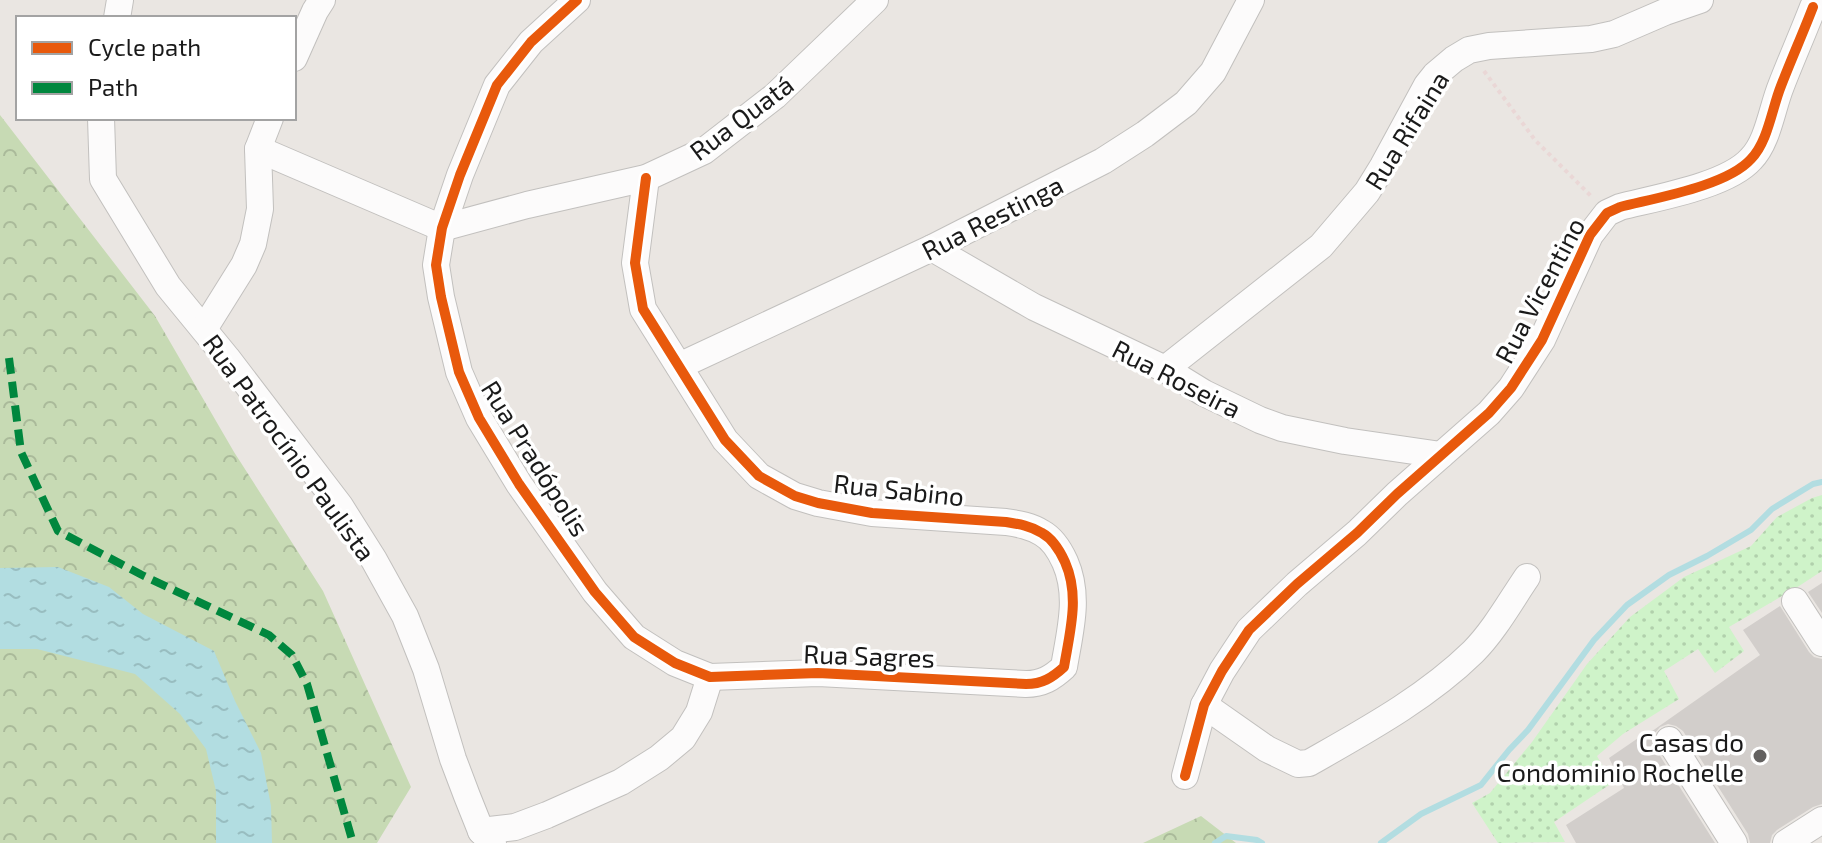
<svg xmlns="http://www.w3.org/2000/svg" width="1822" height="843" viewBox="0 0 1822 843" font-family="'Exo 2',sans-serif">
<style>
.forest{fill:url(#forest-crowns)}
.park{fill:url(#park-dots)}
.water{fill:url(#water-ripples)}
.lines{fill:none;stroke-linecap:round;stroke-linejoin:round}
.stream{stroke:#b2dde1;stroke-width:6}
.building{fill:#d2cecb}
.minor-casing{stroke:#c2c0be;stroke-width:28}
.path{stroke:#ead7d6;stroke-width:4;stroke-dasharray:4 4;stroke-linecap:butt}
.minor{stroke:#fcfbfb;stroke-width:26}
.quiet{stroke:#00873e;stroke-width:8;stroke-dasharray:16 8;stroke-linecap:butt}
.cycleway-casing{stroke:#fff;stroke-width:15}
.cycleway{stroke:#e8590c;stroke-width:10}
.poi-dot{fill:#636160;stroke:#fff;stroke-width:3}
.labels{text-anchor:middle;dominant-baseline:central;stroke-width:7;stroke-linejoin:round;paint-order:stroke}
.street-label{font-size:26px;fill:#1a1a1a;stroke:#fff}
.poi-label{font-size:26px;fill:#1a1a1a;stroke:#fff;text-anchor:end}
</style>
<defs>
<pattern id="forest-crowns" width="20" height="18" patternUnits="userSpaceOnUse" patternTransform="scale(2)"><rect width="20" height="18" fill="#c7dab4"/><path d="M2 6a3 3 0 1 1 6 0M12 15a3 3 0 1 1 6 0" fill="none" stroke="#aaba9a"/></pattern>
<pattern id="park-dots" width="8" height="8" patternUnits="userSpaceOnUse" patternTransform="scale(2)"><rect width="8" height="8" fill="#cff3c9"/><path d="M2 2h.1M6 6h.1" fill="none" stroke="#b1d0ac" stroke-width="1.8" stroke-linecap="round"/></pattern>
<pattern id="water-ripples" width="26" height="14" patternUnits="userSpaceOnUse" patternTransform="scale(2)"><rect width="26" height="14" fill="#b2dde1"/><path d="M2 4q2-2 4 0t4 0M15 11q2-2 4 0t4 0" fill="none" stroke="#98bdc0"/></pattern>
</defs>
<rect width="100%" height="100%" fill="#eae6e2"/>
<g class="forest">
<path d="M0,115L155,316L234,452L323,591L411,787L377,843H0Z"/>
<path d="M1201,816L1236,843H1143Z"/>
</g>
<path class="park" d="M1822,495V571L1799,586L1729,627L1744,651L1715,673L1698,649L1664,671L1679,699L1623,734L1597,756L1612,783L1554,822L1565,842L1498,843L1472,803L1490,793L1532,742L1587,664L1630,617L1684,577L1751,546L1777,517L1812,498Z"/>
<path class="water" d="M58,567L109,587L143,614L214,651L235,701L261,753L271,806L272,843H216V791L206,749L180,714L135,674L37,649H0V568Z"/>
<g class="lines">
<g class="stream">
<path d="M1215,843L1226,836L1257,840L1262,843"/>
<path d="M1381,843L1421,814L1481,785L1509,750L1528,730L1594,640L1627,605L1669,575L1707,556L1751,530L1772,509L1813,484L1822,482"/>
</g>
</g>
<g class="building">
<path d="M1822,583V613L1808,592Z"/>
<path d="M1780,606L1809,652L1814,657L1822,659V804L1813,807L1777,830L1772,835L1770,843H1750L1748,834L1683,731L1676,726L1668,724L1660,727L1655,733L1653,741L1655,748L1715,843H1576L1566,825L1624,788L1609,758L1647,732L1648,734L1760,655L1743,630Z"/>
</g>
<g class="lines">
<g class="minor-casing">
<g id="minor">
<path d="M577,0L531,42L497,85L460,175L442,228L436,265L441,297L459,372L479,418L519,484L595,592L634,637L675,663L710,677L818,673L1026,684C1042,684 1052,678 1064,667C1070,631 1080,596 1065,562C1060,551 1053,539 1042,533C1031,526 1019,524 1006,522L872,513L818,503L795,496L759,476L725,440L643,309L635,263L646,178"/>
<path d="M117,18L120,0"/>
<path d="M294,58L315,11L322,0"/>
<path d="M101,118L103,179L168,286L227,358L340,506L374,560L405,616L426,669L453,759L467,796L481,831L493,843"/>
<path d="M258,149L442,228L527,205L646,178L704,151L775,96L875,0"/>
<path d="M932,248L1034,307L1165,369L1204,393L1260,420L1282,428L1345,441L1441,455"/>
<path d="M204,329L244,265L253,244L260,209L258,149L270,118"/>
<path d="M679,366L932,248L1103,161L1145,134L1186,103L1213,72L1251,0"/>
<path d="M1165,369L1321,246L1367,192L1383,166L1427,85L1435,75L1454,59L1469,50L1489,46L1591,39L1614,34L1665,12L1700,0"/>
<path d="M1795,601L1822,643"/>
<path d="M1204,705L1267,749L1298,764L1309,763C1365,731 1426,698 1473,652C1494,631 1510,602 1527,577"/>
<path d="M1669,740L1734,843"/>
<path d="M1185,776L1204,705L1222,671L1249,630L1297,584L1357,533L1397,494L1489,413L1511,388L1542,340L1590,235L1607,213L1620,207C1655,198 1727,186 1751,159C1768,142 1772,108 1781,86C1791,60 1803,33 1813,7"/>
<path d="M481,831L515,827L547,815L621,782L659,758L683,738L699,712L710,677"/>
<path d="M1786,843L1822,820"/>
</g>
</g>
<path class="path" d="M1484,71L1535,140L1593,198"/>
<use href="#minor" class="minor"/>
<path class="quiet" d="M9,358L21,452L58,531L142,575L269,635L292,655L307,684L353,843"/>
<g class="cycleway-casing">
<g id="cycleway">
<path d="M577,0L531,42L497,85L460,175L442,228L436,265L441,297L459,372L479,418L519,484L595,592L634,637L675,663L710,677L818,673L1026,684C1042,684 1052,678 1064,667C1070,631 1080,596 1065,562C1060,551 1053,539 1042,533C1031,526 1019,524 1006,522L872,513L818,503L795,496L759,476L725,440L643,309L635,263L646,178"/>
<path d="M1185,776L1204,705L1222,671L1249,630L1297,584L1357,533L1397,494L1489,413L1511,388L1542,340L1590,235L1607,213L1620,207C1655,198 1727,186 1751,159C1768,142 1772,108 1781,86C1791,60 1803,33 1813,7"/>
</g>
</g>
<use href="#cycleway" class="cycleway"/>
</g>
<circle class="poi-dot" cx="1760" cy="756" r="8"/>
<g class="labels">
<g class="street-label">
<text transform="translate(741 117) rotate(-37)">Rua Quatá</text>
<text transform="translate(1406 130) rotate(-58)">Rua Rifaina</text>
<text transform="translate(992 217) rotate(-27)">Rua Restinga</text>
<text transform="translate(1539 290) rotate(-62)">Rua Vicentino</text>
<text transform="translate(1177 378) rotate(27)">Rua Roseira</text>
<text transform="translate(290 447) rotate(54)">Rua Patrocínio Paulista</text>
<text transform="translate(536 458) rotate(58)">Rua Pradópolis</text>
<text transform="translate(899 489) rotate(6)">Rua Sabino</text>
<text transform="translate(869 655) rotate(2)">Rua Sagres</text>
</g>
<g class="poi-label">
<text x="1744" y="741">Casas do<tspan x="1744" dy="30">Condominio Rochelle</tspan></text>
</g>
</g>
<rect x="16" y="16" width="280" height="104" fill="#ffffff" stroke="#a3a3a3" stroke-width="2"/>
<rect x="32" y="42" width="40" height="12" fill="#e8590c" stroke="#a3a3a3" stroke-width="2"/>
<text x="88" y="56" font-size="24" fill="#1a1a1a">Cycle path</text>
<rect x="32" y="82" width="40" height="12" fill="#00873e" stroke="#a3a3a3" stroke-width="2"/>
<text x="88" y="96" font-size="24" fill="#1a1a1a">Path</text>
</svg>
